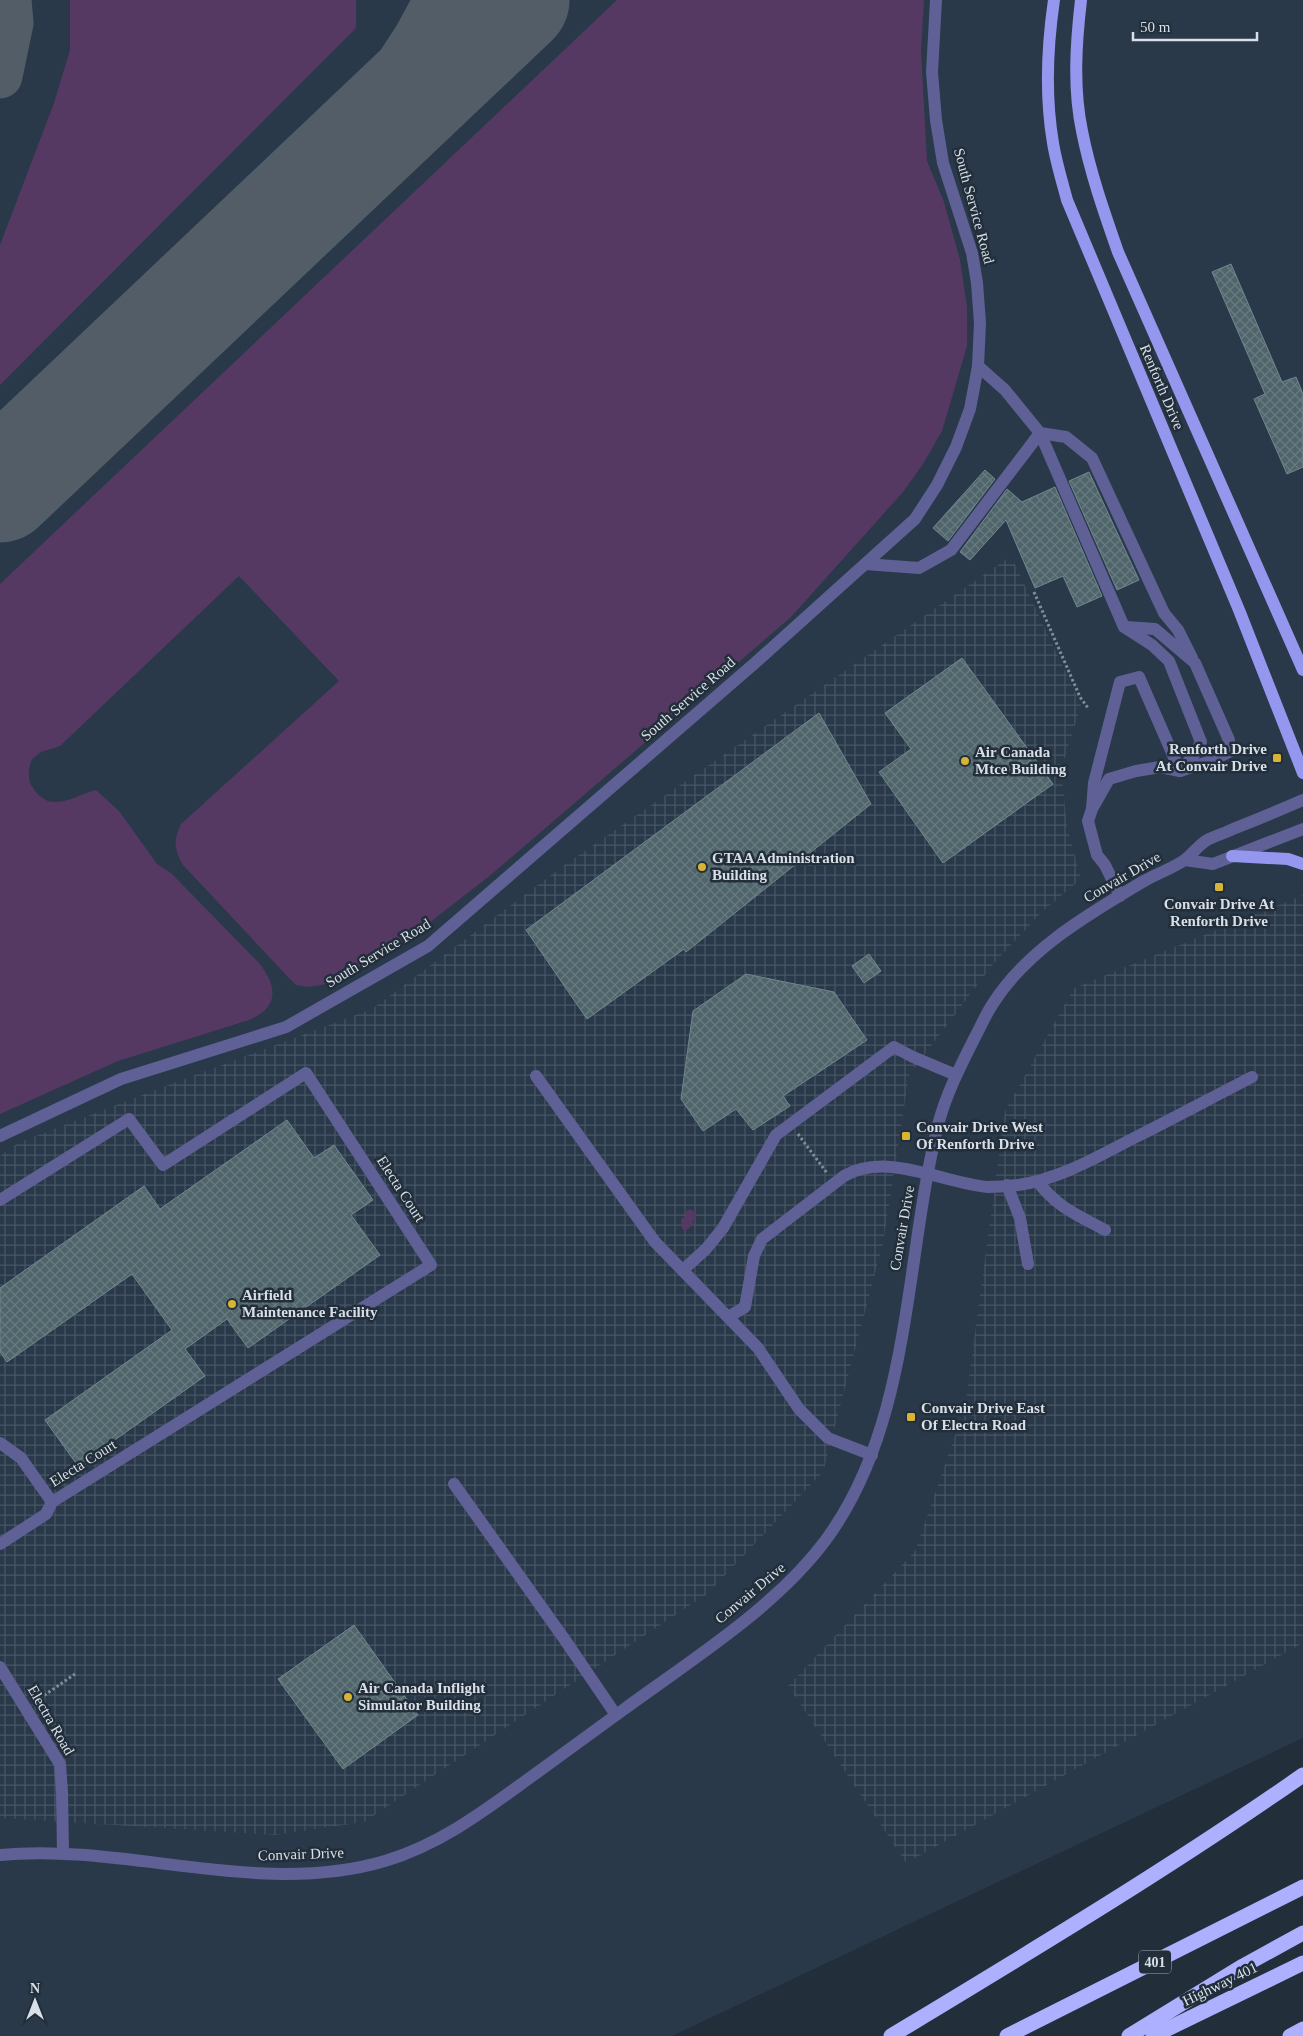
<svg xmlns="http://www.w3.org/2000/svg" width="1303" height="2036" viewBox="0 0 1303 2036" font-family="Georgia,serif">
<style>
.built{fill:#29394a}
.industrial{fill:url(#industrial-grid)}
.grass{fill:#553963}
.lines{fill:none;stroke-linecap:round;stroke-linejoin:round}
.taxiway{stroke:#525d68;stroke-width:45}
.runway{stroke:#525d68;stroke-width:111}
.building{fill:url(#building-cross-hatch);stroke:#70878e}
.path{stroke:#838d97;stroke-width:3;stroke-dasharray:2.5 2.5;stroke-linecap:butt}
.minor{stroke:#5f6196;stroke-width:12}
.major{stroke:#9597ef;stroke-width:12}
.highway{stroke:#acb0ff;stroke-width:15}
.poi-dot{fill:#d8b434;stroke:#222e3a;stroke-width:2}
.labels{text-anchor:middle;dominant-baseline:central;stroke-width:5;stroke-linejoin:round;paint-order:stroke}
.shield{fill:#222e3a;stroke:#a1aab4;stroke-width:1}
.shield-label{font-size:14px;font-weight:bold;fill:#d8dfe8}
.street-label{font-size:15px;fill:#d8dfe8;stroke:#222e3a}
.poi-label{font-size:15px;font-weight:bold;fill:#d8dfe8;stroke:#222e3a;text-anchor:start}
</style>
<defs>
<pattern id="industrial-grid" width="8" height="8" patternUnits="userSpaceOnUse" patternTransform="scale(1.25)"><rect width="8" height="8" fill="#29394a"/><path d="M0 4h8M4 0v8" fill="none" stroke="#475564"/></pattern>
<pattern id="building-cross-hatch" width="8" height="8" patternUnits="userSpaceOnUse" patternTransform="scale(1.25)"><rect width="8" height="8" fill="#4f656b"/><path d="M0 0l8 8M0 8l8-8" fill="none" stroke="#687b80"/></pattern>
</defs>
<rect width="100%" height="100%" fill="#222e3a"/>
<path class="built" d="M0,0H1303V1738L672,2036H0Z"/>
<g class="industrial">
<path d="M1011,556L1081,705L1061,770L1067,826L1081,879L1043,911L994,963L909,1075L883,1243L823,1472L707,1594L364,1822L275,1835L0,1818V1156L18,1143L163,1087L372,1009L566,864Z"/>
<path d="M1303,895V1643L906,1863L788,1686L915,1551L965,1407L1005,1111L1074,988Z"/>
</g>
<g class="grass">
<path d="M70,0H356V28L0,385V245L54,103L70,50Z"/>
<path d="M617,0H924L921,51L927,161L944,202L960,260L967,307V346L942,431L923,464L903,492L791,617L492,874L407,940L361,969L322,985L307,987L296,985L288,977L183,865C174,849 173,841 181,824L339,681L239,576L60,746L41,752L32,759C28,769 27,779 33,788C51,815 72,796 96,790L119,811L157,864L171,873L259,963C277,986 280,1007 249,1020L118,1061L0,1114V584Z"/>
<path d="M690,1209L696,1213V1218L692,1222L694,1223L688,1229L684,1231L682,1228L681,1219L686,1216L684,1213Z"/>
</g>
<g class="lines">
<g class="taxiway">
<path d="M0,76L11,23L9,0"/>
<path d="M190,307L365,115L416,37L436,0"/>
</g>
<path class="runway" d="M0,487L514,0"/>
</g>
<g class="building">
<path d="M1231,264L1282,382L1296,377L1303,394V467L1287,474L1254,399L1265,394L1212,272Z"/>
<path d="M985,470L995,479L948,541L933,528Z"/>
<path d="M1089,472L1139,580L1117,590L1069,481Z"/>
<path d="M1055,487L1102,596L1077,607L1063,576L1035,588L1006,520L970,560L960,552L1007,489L1022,502Z"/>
<path d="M962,658L1053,784L943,863L879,772L911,749L885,713Z"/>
<path d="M819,713L871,804L686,952L684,949L587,1019L526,930Z"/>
<path d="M869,954L881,971L864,983L852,966Z"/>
<path d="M746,974L834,992L867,1040L783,1096L790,1106L753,1130L736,1109L703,1131L681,1099L693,1011Z"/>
<path d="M287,1120L314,1158L334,1145L373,1200L351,1215L380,1255L248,1348L227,1319L185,1349L205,1376L78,1466L45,1420L172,1330L132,1274L7,1362L0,1352V1288L144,1186L160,1209Z"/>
<path d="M354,1625L418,1715L343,1769L278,1679Z"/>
</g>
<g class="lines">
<g class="path">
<path d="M1034,592L1080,697L1088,708"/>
<path d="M798,1134L827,1173"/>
<path d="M36,1701L75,1674"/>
</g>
<g class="minor">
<path d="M978,366L1005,390L1040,433L1124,627L1152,645L1169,661L1201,742L1194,755L1180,771L1139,677L1120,682L1094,783L1092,809"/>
<path d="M1040,433L1066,437L1092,458L1164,613L1178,630L1192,658"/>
<path d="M865,564L919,568L951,550L1040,433"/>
<path d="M1185,860L1213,864L1303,829"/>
<path d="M1120,896L1105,865L1097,855L1088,821L1092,809L1109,779L1136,771L1160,767L1180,771L1211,761L1229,752V740L1195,663L1155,629L1126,627"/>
<path d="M536,1076L655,1242L758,1348L799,1409L828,1438L872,1455"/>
<path d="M0,1136L121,1079L286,1027L428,946L755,663L915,519L937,485L956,447L970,409L978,366L980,323L977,283L972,253L943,163L936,120L932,72L936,0"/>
<path d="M1037,1181C1058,1208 1076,1214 1105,1230"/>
<path d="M1007,1185L1020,1218L1028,1264"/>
<path d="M0,1200L129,1119L163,1165L306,1073L431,1265L52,1502L46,1514L0,1544"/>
<path d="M683,1270L706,1249L723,1228L776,1135L894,1047L913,1057L956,1075"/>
<path d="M728,1317L745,1307L754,1256L762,1239L844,1176C887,1151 942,1183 988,1187C998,1187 1009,1186 1018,1185C1060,1179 1097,1157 1134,1138C1174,1118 1213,1097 1252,1077"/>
<path d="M0,1443L21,1458L52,1502"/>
<path d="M454,1484L565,1640L616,1715"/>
<path d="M0,1667L60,1764L62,1792L63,1853"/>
<path d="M0,1855C128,1843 259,1898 385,1861C438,1845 480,1814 524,1782C557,1758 590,1734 623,1710C691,1660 775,1608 825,1541C912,1424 904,1262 938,1125C946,1094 960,1067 974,1039C980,1028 985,1016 992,1005C1027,949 1089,914 1144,881C1158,873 1174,868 1186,859C1193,853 1199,845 1207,840C1215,836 1225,833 1233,829C1256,820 1280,810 1303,800"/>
</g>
<g class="major">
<path d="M1054,0C1047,48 1045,96 1053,143C1056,162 1062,181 1067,200L1239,610L1303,773"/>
<path d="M1081,0C1076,43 1073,88 1082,131C1090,172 1104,212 1118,252L1303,670"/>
<path d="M1232,856L1288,859L1303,864"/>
</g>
<g class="highway">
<path d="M891,2036C1030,1952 1170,1868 1303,1775"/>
<path d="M1007,2036L1303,1887"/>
<path d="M1129,2036L1243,1966L1303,1933"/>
<path d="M1153,2036L1303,1963"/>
<path d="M1290,2036L1303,2029"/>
</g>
</g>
<g class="poi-dot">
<rect x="1272" y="753" width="10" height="10" rx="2.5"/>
<circle cx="965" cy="761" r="5"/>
<circle cx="702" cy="867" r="5"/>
<rect x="1214" y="882" width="10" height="10" rx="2.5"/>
<rect x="901" y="1131" width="10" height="10" rx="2.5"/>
<circle cx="232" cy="1304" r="5"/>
<rect x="906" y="1412" width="10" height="10" rx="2.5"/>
<circle cx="348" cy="1697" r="5"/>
</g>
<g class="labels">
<rect class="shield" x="1139" y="1950.5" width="32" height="23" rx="4"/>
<g class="shield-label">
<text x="1155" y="1962">401</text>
</g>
<g class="street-label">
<text transform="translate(974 206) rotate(75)">South Service Road</text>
<text transform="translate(1162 387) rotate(67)">Renforth Drive</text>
<text transform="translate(688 699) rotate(-41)">South Service Road</text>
<text transform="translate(1122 877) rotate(-30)">Convair Drive</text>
<text transform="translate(378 953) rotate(-31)">South Service Road</text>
<text transform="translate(401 1189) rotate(57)">Electa Court</text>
<text transform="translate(902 1228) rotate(-80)">Convair Drive</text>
<text transform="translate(83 1463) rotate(-32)">Electa Court</text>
<text transform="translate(750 1593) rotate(-40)">Convair Drive</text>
<text transform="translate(51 1720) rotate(60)">Electra Road</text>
<text transform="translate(301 1854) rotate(-2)">Convair Drive</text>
<text transform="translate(1220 1984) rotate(-26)">Highway 401</text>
</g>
<g class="poi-label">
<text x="1267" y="749" text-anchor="end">Renforth Drive<tspan x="1267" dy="17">At Convair Drive</tspan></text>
<text x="975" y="752">Air Canada<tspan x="975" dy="17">Mtce Building</tspan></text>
<text x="712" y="858">GTAA Administration<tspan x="712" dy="17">Building</tspan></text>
<text x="1219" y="904" text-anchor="middle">Convair Drive At<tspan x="1219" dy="17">Renforth Drive</tspan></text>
<text x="916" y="1127">Convair Drive West<tspan x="916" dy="17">Of Renforth Drive</tspan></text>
<text x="242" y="1295">Airfield<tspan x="242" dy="17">Maintenance Facility</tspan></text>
<text x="921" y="1408">Convair Drive East<tspan x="921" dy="17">Of Electra Road</tspan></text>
<text x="358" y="1688">Air Canada Inflight<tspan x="358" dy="17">Simulator Building</tspan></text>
</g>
</g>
<g transform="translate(35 2001)" stroke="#222e3a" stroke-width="4" paint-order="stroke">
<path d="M0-4L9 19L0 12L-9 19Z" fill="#d8dfe8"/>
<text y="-8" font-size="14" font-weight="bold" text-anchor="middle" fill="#d8dfe8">N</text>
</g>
<path d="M1133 32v8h124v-8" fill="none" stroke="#d8dfe8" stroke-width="2.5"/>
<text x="1140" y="32" font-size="15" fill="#d8dfe8" stroke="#222e3a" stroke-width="4" paint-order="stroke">50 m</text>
</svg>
